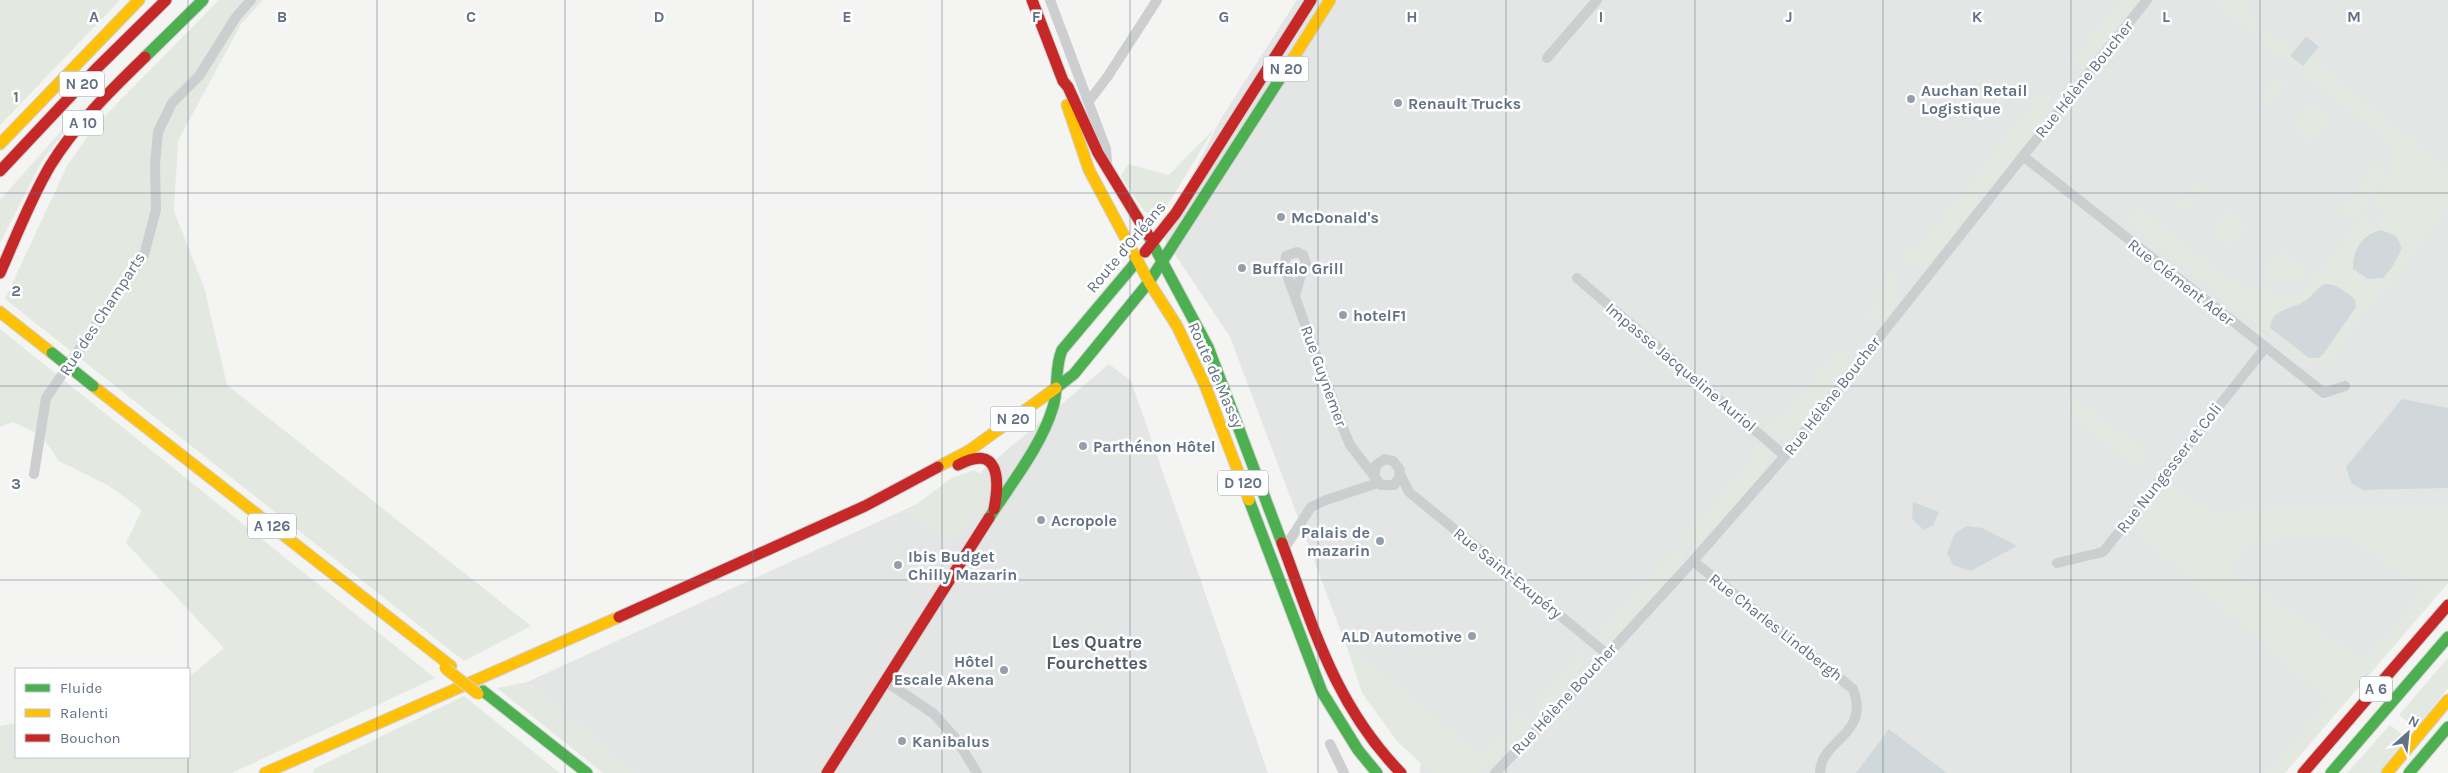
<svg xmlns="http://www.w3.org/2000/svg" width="2448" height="773" viewBox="0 0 2448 773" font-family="Karla,sans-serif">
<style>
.built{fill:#e4e6e5}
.green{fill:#e3e8e0;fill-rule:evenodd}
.water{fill:#d1d8dc}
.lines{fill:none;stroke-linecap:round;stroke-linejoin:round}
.fast-casing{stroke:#d0d2d3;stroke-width:13}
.slow-casing{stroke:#d0d2d3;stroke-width:13}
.jam-casing{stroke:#d0d2d3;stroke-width:13}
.street{stroke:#cdcecf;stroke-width:10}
.fast{stroke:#4caf50;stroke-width:11}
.slow{stroke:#ffc107;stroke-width:11}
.jam{stroke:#c62828;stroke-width:11}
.fast-bridge-casing{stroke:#d1d2d2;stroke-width:13;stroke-linecap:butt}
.slow-bridge-casing{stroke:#d1d2d2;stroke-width:13;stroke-linecap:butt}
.fast-bridge{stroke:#4caf50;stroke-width:11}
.slow-bridge{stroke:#ffc107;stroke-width:11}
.grid{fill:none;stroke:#627185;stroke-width:1;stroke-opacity:0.55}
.poi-dot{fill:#959fab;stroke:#fff;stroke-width:2}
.labels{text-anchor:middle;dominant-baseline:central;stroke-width:5;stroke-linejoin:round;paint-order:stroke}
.shield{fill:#fff;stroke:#919caa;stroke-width:1}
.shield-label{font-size:15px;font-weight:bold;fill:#627185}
.street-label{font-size:16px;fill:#627185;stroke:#fff}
.poi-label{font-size:16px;font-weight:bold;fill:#627185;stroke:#fff;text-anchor:start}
.neighbourhood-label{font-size:18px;font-weight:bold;fill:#505b69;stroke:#fff}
.grid-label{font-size:16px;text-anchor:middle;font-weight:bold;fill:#627185;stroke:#fff;stroke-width:5;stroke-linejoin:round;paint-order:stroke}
</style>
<rect width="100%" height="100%" fill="#f4f5f2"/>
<g class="built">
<path d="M1297,0H2448V572L2283,773H1420L1424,732L1375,684L1349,653L1230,337L1162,235L1220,120Z"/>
<path d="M1109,364L1131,381L1268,773H634L527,682L974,478Z"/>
</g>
<g class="green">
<path d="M0,0H120L0,125Z"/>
<path d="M219,0H263L241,24L178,141L174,211L204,287L227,385L531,626L464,661L5,299L67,166L95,126Z"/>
<path d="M2121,0H2139L2088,64L2084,68H2077L2071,63Z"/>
<path d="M2211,0H2244L2253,21L2286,47L2296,45L2306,34L2321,46L2312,59L2448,170V209L2327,361L2307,364L2128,222L2139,208L2245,292L2251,284L2279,298L2286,299L2304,292L2362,218L2375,227L2387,212L2375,202C2385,175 2414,170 2384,137Z"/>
<path d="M2277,78L2286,84L2268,107L2259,101Z"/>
<path d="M2042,93L2049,105L2048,113L2000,175L1985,164Z"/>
<path d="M2311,104L2329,119L2310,142L2292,127Z"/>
<path d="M80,110L42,161L0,243V200Z"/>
<path d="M1214,129L1163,212L1151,214L1144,211L1121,176L1128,164L1169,175Z"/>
<path d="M2381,160L2382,182L2356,215L2350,218L2340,212Z"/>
<path d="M1983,167L1998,178L1934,258C1924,269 1913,265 1900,259L1905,253L1915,252Z"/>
<path d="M2194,182L2204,189L2185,213L2175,205Z"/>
<path d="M2229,209L2248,224L2229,247L2210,232Z"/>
<path d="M2281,249L2302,267L2305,274L2288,283L2265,280L2264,270Z"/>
<path d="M1889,272C1905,287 1901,307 1883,320L1874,321L1864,316L1886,289L1885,277Z"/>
<path d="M0,329L435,678L232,773H0V726L16,723V757H189V677L224,648L126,543L142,510L109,486L59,461L41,435L13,422L0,427Z"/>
<path d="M1840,346L1848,355L1847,366C1841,378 1801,431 1789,435C1780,438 1772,435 1764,430L1769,423L1781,421Z"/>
<path d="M2074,398L2150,454L2139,469L2065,411Z"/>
<path d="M1755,440C1762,446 1768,454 1767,463C1764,481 1715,530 1700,543L1690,542L1684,539L1754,456L1752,445Z"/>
<path d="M974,470L985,477L991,486L985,501L951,544L906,512L952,478Z"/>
<path d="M2168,482L2218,518L2242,509L2448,508V583L2285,773H2267L2328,700L2138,532L2136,519ZM2343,534L2426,588L2364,661L2262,592L2259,594L2226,568L2249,542Z"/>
<path d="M1678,547L1684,556L1682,564L1619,633L1604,638L1596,636Z"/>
<path d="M1584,648L1585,661L1577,675L1579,677L1547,712H1541L1532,705Z"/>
<path d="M1358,652L1481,757L1520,710L1533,724L1480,773H1431L1397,741L1362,693L1349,653Z"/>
<path d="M2448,658V688L2416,728L2399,715Z"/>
<path d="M527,682L634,773H603L497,688Z"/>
<path d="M464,696L560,773H313L314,769Z"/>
<path d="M2390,725L2409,740L2381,773H2347Z"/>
</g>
<g class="water">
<path d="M2306,36L2319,47L2303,66L2290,56Z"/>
<path d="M2381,230L2396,236L2402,248L2393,266L2383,278L2368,279L2353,269C2352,250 2363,234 2381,230Z"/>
<path d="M2325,284C2338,284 2345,292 2355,299L2356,307L2324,353L2319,358H2309L2270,328C2271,309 2290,310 2303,302C2312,297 2316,288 2325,284Z"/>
<path d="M2402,399L2448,408V488L2363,490L2351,483L2346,467Z"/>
<path d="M1913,502L1939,512L1933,525L1924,530L1912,519Z"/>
<path d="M1967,526L1982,528L2017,546L1971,571L1953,565L1947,553L1955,533Z"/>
<path d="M1889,729L1947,773H1856Z"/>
</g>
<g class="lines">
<g class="fast-casing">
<g id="fast">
<path d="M145,57L203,0"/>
<path d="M1148,235L1208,347L1282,543"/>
<path d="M1056,388L1074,374L1149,282L1292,60"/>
<path d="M1249,500L1322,692L1358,750L1377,773"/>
<path d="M989,518C1010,485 1042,445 1053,407C1059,388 1054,369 1062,350L1137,261"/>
<path d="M483,691L587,773"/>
<path d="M2331,773L2448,637"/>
<path d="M2409,773L2448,727"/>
</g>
</g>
<g class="slow-casing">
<g id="slow">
<path d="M1292,60L1330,0"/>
<path d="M1067,105L1089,170L1149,282L1177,326L1205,385L1249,500"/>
<path d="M0,144L139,0"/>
<path d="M0,312L52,353"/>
<path d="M93,386L451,666"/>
<path d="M938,467L970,450L1056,388"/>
<path d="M265,773L619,617"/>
<path d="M2387,773L2448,700"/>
</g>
</g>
<g class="jam-casing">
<g id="jam">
<path d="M1032,0L1063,81L1068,87L1098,153L1148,235"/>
<path d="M0,171L96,69L166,0"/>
<path d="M1145,252L1176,213L1311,0"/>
<path d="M0,273C16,237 30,200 50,166C75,125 111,90 145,57"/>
<path d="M958,465C999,443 1000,479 994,509"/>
<path d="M1282,543C1314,629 1335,705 1401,773"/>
<path d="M619,617L865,506L938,467"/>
<path d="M827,773L989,518"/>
<path d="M2303,773L2448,605"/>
</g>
</g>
<g class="street">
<path d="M1050,0L1106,149L1107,162"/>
<path d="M1547,58L1597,0"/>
<path d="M1089,101L1108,76L1157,0"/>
<path d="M2023,156L2324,393L2345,386"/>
<path d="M1577,278L1785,456"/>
<path d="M1295,296L1301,275L1307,266L1303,255L1297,252L1286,256L1284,267L1345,433L1350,445L1381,485H1394L1399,478L1400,470L1393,461L1385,459L1376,465L1374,476"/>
<path d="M34,474L46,398L144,255L156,210L155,164L158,132L172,103L199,76L236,17L251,0"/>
<path d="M1400,474L1409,492L1607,654"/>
<path d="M1284,549L1311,507L1326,500L1378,483"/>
<path d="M1693,561L1853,689C1871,736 1820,739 1820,773"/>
<path d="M2057,563L2103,552L2265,348"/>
<path d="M885,681L934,714L957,740L977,773"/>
<path d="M1330,744L1344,773"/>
<path d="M1495,773L1563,703L1693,561L1785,456L2147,0"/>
</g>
<use href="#fast" class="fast"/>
<use href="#slow" class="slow"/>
<use href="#jam" class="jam"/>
<g class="fast-bridge-casing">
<path id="fast-bridge" d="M52,353L93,386"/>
</g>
<g class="slow-bridge-casing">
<path id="slow-bridge" d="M445,668L478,694"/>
</g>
<use href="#fast-bridge" class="fast-bridge"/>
<use href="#slow-bridge" class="slow-bridge"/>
</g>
<path class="grid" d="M188,0V669M377,0V773M565,0V773M753,0V773M942,0V773M1130,0V773M1318,0V773M1506,0V773M1695,0V773M1883,0V773M2071,0V773M2260,0V773M0,193H2448M0,386H2448M0,580H2448M188,757V773"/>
<g class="poi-dot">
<circle cx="1911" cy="99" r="5"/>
<circle cx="1398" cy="103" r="5"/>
<circle cx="1281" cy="217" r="5"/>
<circle cx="1242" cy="268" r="5"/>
<circle cx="1343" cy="315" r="5"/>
<circle cx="1083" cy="446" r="5"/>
<circle cx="1041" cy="520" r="5"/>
<circle cx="1380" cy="541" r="5"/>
<circle cx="898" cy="565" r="5"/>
<circle cx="1472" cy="636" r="5"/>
<circle cx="1004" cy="670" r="5"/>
<circle cx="902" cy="741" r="5"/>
</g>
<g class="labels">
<g class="shield">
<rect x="1263.5" y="56.5" width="45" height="25" rx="4"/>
<rect x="59.5" y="71.5" width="45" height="25" rx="4"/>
<rect x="63" y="110.5" width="40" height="25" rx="4"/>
<rect x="990.5" y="406.5" width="45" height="25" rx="4"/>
<rect x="1218" y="470.5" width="50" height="25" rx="4"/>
<rect x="248" y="513.5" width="48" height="25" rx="4"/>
<rect x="2360" y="676.5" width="32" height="25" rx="4"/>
</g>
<g class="shield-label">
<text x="1286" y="69">N 20</text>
<text x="82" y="84">N 20</text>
<text x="83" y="123">A 10</text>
<text x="1013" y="419">N 20</text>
<text x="1243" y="483">D 120</text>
<text x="272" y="526">A 126</text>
<text x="2376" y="689">A 6</text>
</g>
<g class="street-label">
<text transform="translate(2084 79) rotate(-51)">Rue Hélène Boucher</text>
<text transform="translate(1126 247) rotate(-50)">Route d'Orléans</text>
<text transform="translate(2181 282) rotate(38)">Rue Clément Ader</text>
<text transform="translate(102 314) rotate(-57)">Rue des Champarts</text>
<text transform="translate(1681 367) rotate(40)">Impasse Jacqueline Auriol</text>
<text transform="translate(1216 375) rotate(66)">Route de Massy</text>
<text transform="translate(1324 376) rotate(70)">Rue Guynemer</text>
<text transform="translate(1832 396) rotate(-52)">Rue Hélène Boucher</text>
<text transform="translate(2169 468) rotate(-52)">Rue Nungesser et Coli</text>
<text transform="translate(1508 573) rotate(39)">Rue Saint-Exupéry</text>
<text transform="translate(1776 627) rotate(38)">Rue Charles Lindbergh</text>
<text transform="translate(1564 699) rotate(-47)">Rue Hélène Boucher</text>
</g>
<g class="poi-label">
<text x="1921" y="90">Auchan Retail<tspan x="1921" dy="18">Logistique</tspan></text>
<text x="1408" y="103">Renault Trucks</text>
<text x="1291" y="217">McDonald's</text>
<text x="1252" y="268">Buffalo Grill</text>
<text x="1353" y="315">hotelF1</text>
<text x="1093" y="446">Parthénon Hôtel</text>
<text x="1051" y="520">Acropole</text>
<text x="1370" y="532" text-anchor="end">Palais de<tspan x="1370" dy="18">mazarin</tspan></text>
<text x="908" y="556">Ibis Budget<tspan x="908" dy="18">Chilly Mazarin</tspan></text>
<text x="1462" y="636" text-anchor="end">ALD Automotive</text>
<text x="994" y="661" text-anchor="end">Hôtel<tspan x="994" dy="18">Escale Akena</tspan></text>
<text x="912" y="741">Kanibalus</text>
</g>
<g class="neighbourhood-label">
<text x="1097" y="642">Les Quatre<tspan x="1097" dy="21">Fourchettes</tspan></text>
</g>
</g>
<g class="grid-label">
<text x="94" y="22">A</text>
<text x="282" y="22">B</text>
<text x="471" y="22">C</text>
<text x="659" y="22">D</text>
<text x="847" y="22">E</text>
<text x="1036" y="22">F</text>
<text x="1224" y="22">G</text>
<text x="1412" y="22">H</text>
<text x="1601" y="22">I</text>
<text x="1789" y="22">J</text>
<text x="1977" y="22">K</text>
<text x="2166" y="22">L</text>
<text x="2354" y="22">M</text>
<text x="16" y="102">1</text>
<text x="16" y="296">2</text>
<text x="16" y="489">3</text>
</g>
<rect x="15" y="668" width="175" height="90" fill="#ffffff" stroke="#c0c6ce"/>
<rect x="25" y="684" width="25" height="8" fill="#4caf50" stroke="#c0c6ce"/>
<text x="60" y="693" font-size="15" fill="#627185">Fluide</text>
<rect x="25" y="709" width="25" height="8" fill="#ffc107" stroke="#c0c6ce"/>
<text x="60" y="718" font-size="15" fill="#627185">Ralenti</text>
<rect x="25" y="734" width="25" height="8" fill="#c62828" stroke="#c0c6ce"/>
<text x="60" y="743" font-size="15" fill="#627185">Bouchon</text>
<g transform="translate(2408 733) rotate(27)" stroke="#ffffff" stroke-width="4" paint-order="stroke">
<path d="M0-4L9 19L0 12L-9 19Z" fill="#627185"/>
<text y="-8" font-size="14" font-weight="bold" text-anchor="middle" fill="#627185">N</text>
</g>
</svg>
